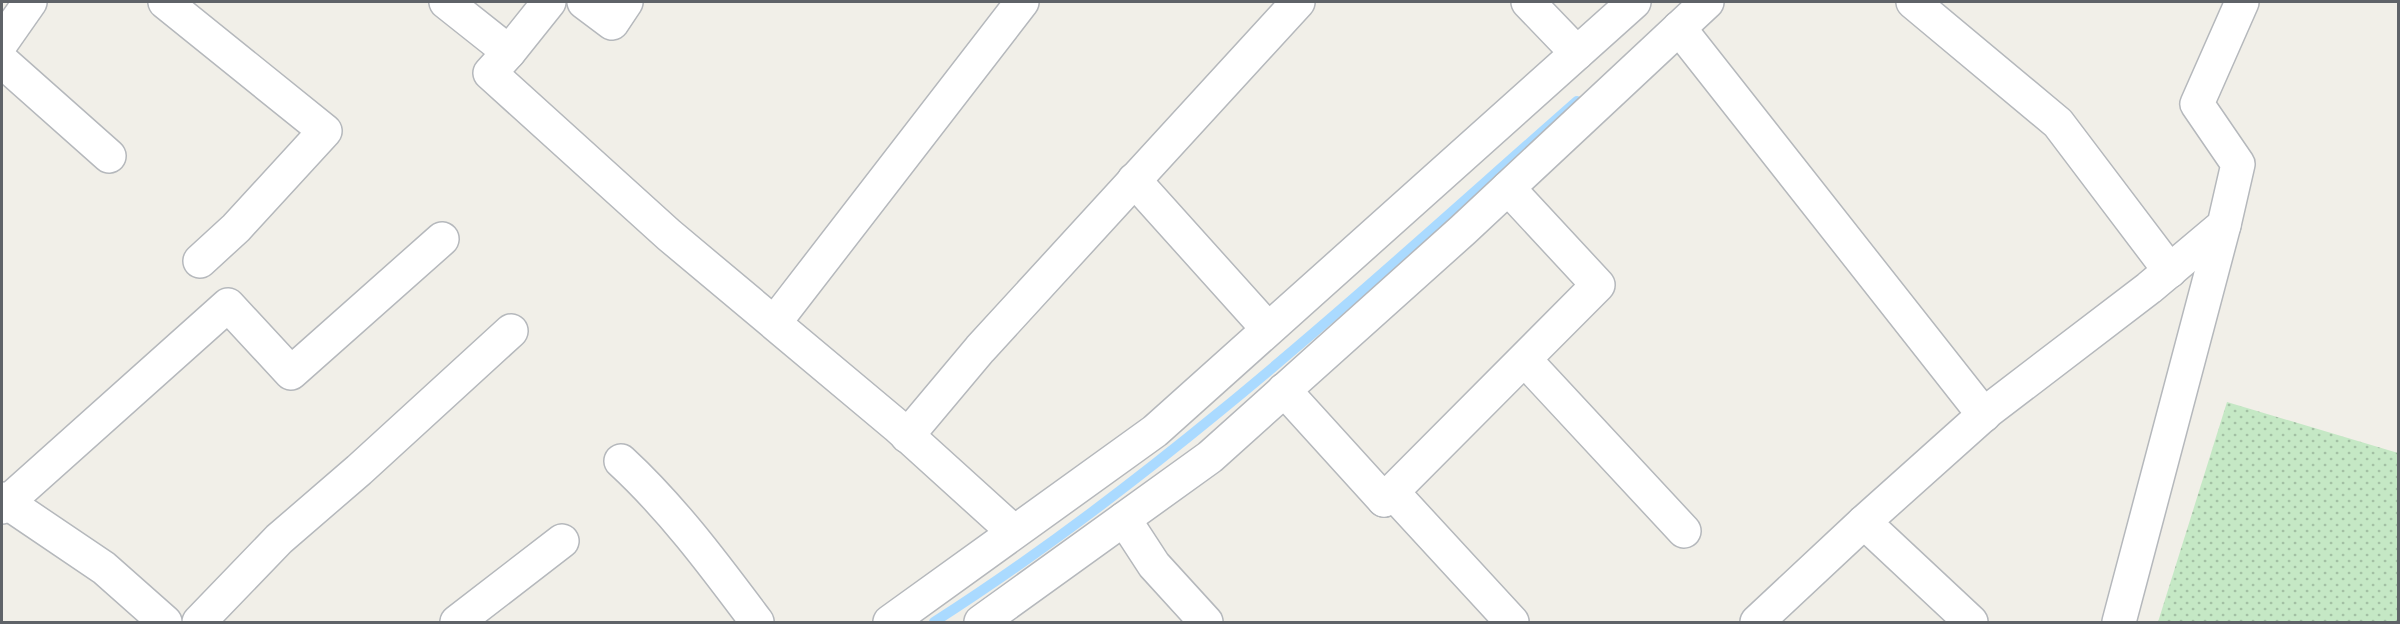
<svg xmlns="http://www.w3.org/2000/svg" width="2400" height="624" viewBox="0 0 2400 624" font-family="'Golos Text',sans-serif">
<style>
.garden{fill:url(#garden-dots)}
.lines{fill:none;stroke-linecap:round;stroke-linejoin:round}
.stream{stroke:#aadaff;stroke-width:10}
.minor-casing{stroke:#b5b8bc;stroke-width:36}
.minor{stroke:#fff;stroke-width:33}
</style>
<defs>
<pattern id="garden-dots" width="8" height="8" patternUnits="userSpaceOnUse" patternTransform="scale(1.5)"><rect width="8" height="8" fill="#c5e8c5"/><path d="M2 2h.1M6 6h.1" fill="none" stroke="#a3c0a4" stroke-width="1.8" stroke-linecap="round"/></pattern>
</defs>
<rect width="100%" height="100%" fill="#f1efe8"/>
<path class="garden" d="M2227,402L2398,453V622H2158Z"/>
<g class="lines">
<path class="stream" d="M934,622C1167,473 1370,283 1577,101"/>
<g class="minor-casing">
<g id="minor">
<path d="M165,2L325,131L236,228L200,261"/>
<path d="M446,2L509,52L549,2"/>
<path d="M584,2L612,23L626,2"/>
<path d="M1528,2L1577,53"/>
<path d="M1913,2L2058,123L2170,271"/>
<path d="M1679,28L1984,415"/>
<path d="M2,42L30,2"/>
<path d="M509,52L490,73L669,235L897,426L1014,532"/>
<path d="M2,61L109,156"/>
<path d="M1134,180L1268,329"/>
<path d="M775,322L1022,2"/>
<path d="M1525,360L1684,531"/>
<path d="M1284,390L1384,500L1598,285L1508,188"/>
<path d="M907,436L980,349L1298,2"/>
<path d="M621,461C673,509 715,566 757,622"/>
<path d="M2,499L104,568L165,622"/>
<path d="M1384,500L1395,495L1512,622"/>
<path d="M2,507L228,305L291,373L442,239"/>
<path d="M1124,519L1154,565L1206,622"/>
<path d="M199,622L279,539L359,470L511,331"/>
<path d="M457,622L562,541"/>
<path d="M890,622L1155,431L1634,2"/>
<path d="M981,622L1210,457L1463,230L1707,2"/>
<path d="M1757,622L1864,522"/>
<path d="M1971,622L1864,522L1988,411L2149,288L2224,225L2238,164L2197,104L2242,2"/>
<path d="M2119,622L2224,225"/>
</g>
</g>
<use href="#minor" class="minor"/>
</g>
<rect width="2400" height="624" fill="none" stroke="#5f6368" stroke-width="6"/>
</svg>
